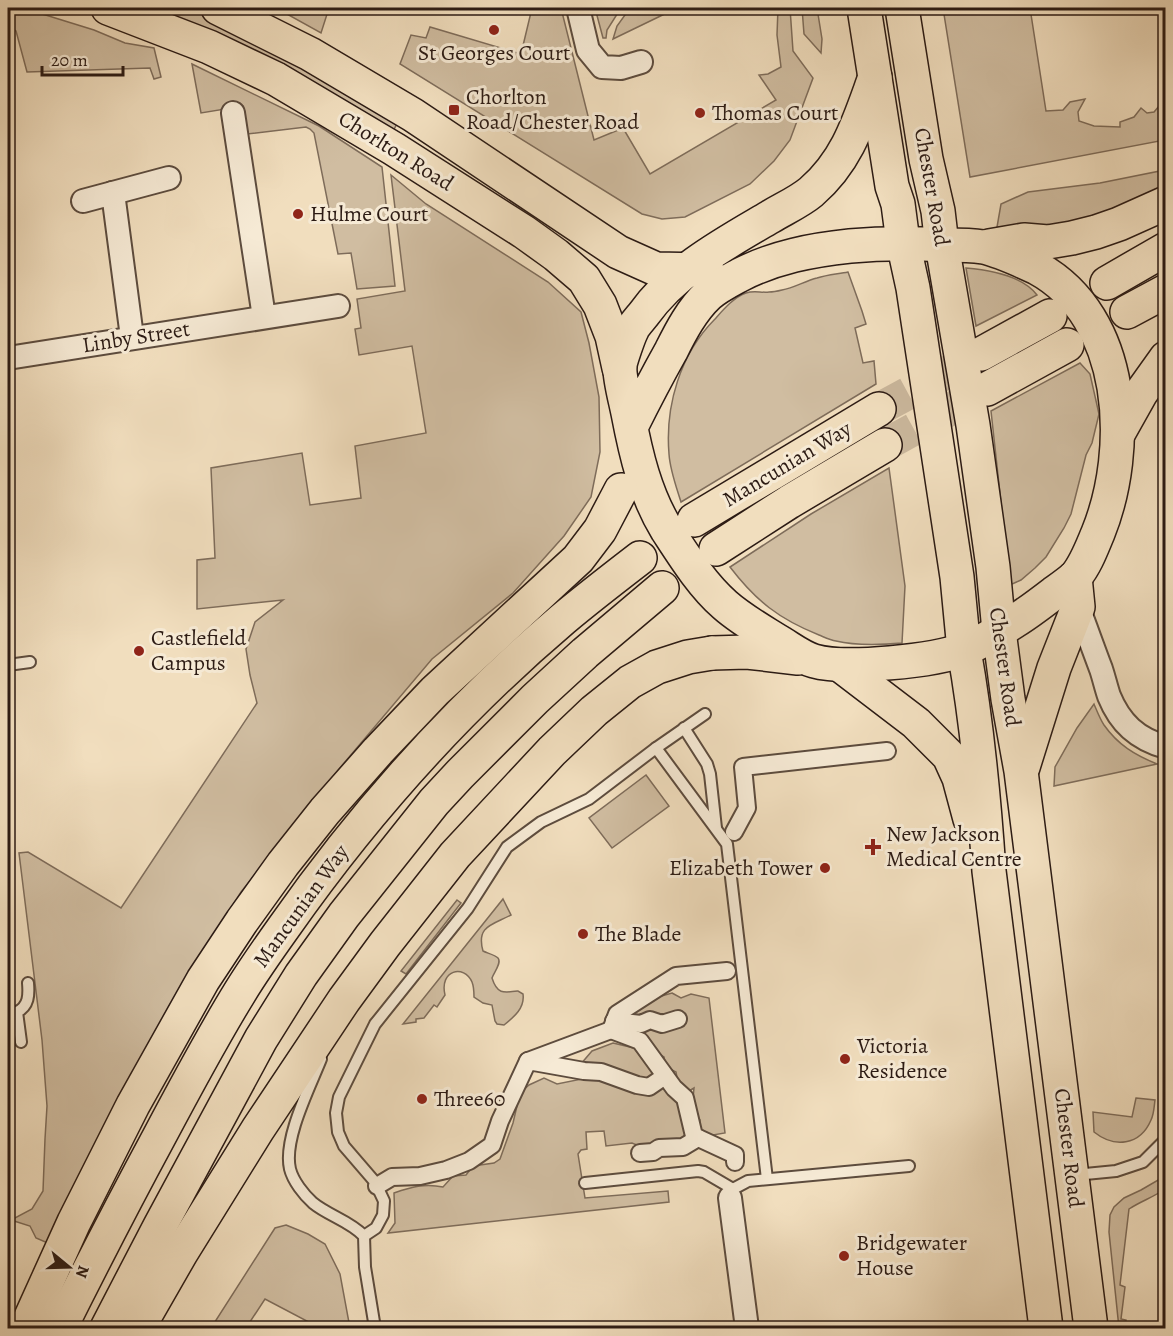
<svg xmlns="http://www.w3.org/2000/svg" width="1173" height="1336" viewBox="0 0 1173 1336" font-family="Alegreya,serif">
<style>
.green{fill:#d0bda1;stroke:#7e6c5a;stroke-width:1.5}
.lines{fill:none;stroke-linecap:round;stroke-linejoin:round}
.motorway-tunnel{stroke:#cab79c;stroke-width:33;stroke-dasharray:33 16;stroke-linecap:butt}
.service-casing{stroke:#5d4c3e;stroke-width:14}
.pedestrian-casing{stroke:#5d4c3e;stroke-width:20}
.minor-casing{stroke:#5d4c3e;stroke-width:26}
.primary-casing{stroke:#2c1b14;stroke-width:36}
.trunk-casing{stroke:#2c1b14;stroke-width:36}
.motorway-casing{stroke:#2c1b14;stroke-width:36}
.service{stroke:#f6ead5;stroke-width:10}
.pedestrian{stroke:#f6ead5;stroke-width:16}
.minor{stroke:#f6ead5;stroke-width:22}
.primary{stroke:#f1debe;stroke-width:33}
.trunk{stroke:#f1debe;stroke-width:33}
.motorway{stroke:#f1debe;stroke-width:33}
.poi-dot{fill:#8f2418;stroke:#f6ead5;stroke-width:2}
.labels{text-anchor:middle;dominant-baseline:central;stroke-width:6;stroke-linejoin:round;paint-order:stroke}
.poi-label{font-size:22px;fill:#2c1b14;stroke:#f6ead5;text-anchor:start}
.street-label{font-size:22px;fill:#2c1b14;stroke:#f6ead5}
</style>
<rect width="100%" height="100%" fill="#f1debe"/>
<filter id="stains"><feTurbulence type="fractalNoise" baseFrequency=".00333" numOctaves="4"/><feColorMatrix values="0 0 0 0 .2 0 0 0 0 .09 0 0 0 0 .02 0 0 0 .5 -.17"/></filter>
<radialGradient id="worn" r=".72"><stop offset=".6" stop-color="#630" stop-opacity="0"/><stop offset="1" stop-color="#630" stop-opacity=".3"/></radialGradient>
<g class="green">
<path d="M8,8H23L94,30L125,43L154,48L161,77L154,79L150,68L27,72L16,31L8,26Z"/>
<path d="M155,8H194L223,21L399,120L392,133L216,34Z"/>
<path d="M276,8H329L321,33Z"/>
<path d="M532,8H561L594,140L623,128L650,174L776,100L759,75L768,74L781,67L777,35L778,8H790L793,51L813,78L790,140L774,161L750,184L685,217L662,219L642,214L400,64L411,35L426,38L430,27L521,54Z"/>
<path d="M595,8H621L607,30L606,38H603Z"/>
<path d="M630,8H677L613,39L617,26Z"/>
<path d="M802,8H817L822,39L821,53L804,34Z"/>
<path d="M943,8H1030L1046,111L1063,110L1070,102L1085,99L1078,112L1079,121L1094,126L1120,127V122L1134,117L1141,108L1147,113L1154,112L1165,99V140L970,177Z"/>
<path d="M192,64L319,126L382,167L395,286L357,289L351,253L338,254L314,133L310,129L306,127L247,134L243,106L201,113Z"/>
<path d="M1165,170V194L1106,219L1016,232L997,227L1001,204L1028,192L1100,183Z"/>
<path d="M391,175L426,204L548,282L581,312L589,343L599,397L600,452L591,497L564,536L513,593L432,659L339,769L241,892L169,1006L50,1244L36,1238L30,1226L11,1220L32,1209L43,1191L45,1139L47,1106L42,1040L19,853L28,852L121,908L257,703L250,675L246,649L255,622L283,600L197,609V560L215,558L211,468L302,453L310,505L361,498L355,446L426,433L412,346L359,355L355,329L361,328L357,299L405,291Z"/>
<path d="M966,268C989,270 1022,275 1037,295L976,326Z"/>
<path d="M848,272L862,311L866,324L855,328L863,363L874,361L876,384L681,502C676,486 670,470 669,454C665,406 680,354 715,319C723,310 734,297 746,293C754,290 761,293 769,292C773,292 778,291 782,290C794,288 805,281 817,278C827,275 838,274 848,272Z"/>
<path d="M1080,363L1090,374L1099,414L1092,443L1086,455L1071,514L1064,528L1046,557L1035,568L1021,580L1010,585L991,411Z"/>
<path d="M889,468L905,586L902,643C880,645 857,646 836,641C830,640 824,637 819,635C779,619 756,601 730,567L811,514Z"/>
<path d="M1094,704C1097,711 1100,719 1104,725C1118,745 1135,755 1157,764L1054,786L1055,767L1077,728Z"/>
<path d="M646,775L669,806L612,848L589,818Z"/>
<path d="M503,899L511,915C492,925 476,926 483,951C487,953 495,955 498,958C502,963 494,972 492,978C497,994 503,993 518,991L523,994C525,1008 514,1017 504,1025L497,1024L495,1021L492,1005L483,1003L474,997C474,993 474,987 472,982C464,964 439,970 445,995L437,1007L434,1005L424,1018L416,1019V1022L403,1024Z"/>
<path d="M457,900L461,903L406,974L401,971Z"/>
<path d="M672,993L681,998L691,994L709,998L725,1133L707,1136L699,1131L700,1120L696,1118L693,1099L694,1088L689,1091L678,1083L676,1072L666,1067L664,1057L656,1052L648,1037L632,1034V1017L644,1001Z"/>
<path d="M613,1043L634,1048L651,1069L654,1077L682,1103L687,1134L681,1140L639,1146L632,1143L606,1146L604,1131L586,1132L587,1149L581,1150L578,1154L585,1198L668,1191L669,1202L388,1233L395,1223L394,1193C411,1187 425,1183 443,1187L453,1176L466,1175L473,1166L494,1163L500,1159L513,1123L520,1093L529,1085L544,1078L557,1084L582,1079L580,1065L592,1051Z"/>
<path d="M1136,1098L1155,1100C1154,1107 1154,1114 1151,1120C1140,1146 1114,1148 1094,1132L1093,1112L1132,1117Z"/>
<path d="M1165,1176V1189C1154,1197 1141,1201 1129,1209L1120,1285L1125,1287L1121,1319L1126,1320L1125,1328H1119L1109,1232L1110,1215L1114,1207L1124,1198L1141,1190Z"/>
<path d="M286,1225L308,1234L325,1244L340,1274L350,1328H320L265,1299L246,1328H211L275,1228Z"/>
</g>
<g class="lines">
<g class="motorway-tunnel">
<path d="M879,409L981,354"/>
<path d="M885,445L987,389"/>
</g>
<g class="service-casing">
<g id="service">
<path d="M8,665L30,662"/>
<path d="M684,728L707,764L710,774L716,828"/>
<path d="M656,748L727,844L767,1179"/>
<path d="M21,1042L17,1012C29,1006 29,995 28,983"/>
<path d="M321,1059C310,1087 283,1139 290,1169C293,1181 304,1195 313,1203C329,1216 350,1221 364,1236L365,1267L375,1328"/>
<path d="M1075,1175L1116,1171L1143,1162L1165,1140L1166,1136"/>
<path d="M585,1183L698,1171L704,1172L733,1189"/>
<path d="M730,1198L733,1189L748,1181L909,1166"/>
<path d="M364,1236L376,1228L383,1215L384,1201L375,1182L344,1146L338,1132L336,1113L339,1097L375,1024L468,908L507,847L541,822L589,799L656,748L705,714"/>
</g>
</g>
<g class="pedestrian-casing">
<g id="pedestrian">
<path d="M734,832L747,808L743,767L887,751"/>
<path d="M727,971L676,976L617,1014L611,1030L640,1041L674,1088L685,1098L694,1136L735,1155V1162"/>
<path d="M614,1021L641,1024L650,1020L662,1024L678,1019"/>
<path d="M528,1061L611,1030"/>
<path d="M640,1153L653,1152L659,1148L683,1147L698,1138"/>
<path d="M377,1186L392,1177L420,1176L446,1170L469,1161L492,1145L500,1121L528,1061L584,1071L601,1072L637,1085L649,1087L665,1076"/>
</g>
</g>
<g class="minor-casing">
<g id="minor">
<path d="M578,8L588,50L602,67L621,68L641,62"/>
<path d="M233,113L264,317"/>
<path d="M113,193L132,337"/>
<path d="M83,201L169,178"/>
<path d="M8,358L338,306"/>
<path d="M1078,607C1086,628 1093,648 1101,669C1104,678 1106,687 1109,696C1120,723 1137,739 1166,747"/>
<path d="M730,1198L747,1328"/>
</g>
</g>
<g class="primary-casing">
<g id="primary">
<path d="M108,8L209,47L276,79L394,149L524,232L556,255L584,279L600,305L612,336L619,368"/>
<path d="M218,8L310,54L413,115L618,252L656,269L707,270"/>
<path d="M999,631L1008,699L1021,771L1091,1328"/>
<path d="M964,650C977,723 984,797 989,871L1046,1328"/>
<path d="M840,665L916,723L949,756L959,778L970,819"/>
<path d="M1023,767L1054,668L1078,607L1075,577"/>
</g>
</g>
<g class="trunk-casing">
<g id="trunk">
<path d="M864,8L892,186L898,204L903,242L913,288L957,577L964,650"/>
<path d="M902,8L926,159L938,211L942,245L973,425L993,567L999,631"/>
<path d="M989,246L1024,240L1048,242L1072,238L1096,232L1119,224L1166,203"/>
<path d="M631,427C644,401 657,376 671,351C681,331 692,310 708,295C717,287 729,281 740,275C775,257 812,250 850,246C882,243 913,243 945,245C958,245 971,245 983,247C1001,251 1020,260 1037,268C1127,317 1132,449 1098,533C1092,547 1086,564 1076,576C1070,582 1061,588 1054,593C1041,603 1028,613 1015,621C999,631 983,642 965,649C935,661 845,670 814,661C803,658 791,649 781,643C762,631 742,620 725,605C702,585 684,556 667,530C645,494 636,455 628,413C626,402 619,377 620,367C620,361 629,336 632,330C634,325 639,320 643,315C675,270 724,244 770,217C783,209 799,202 811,192C848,160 859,121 875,77"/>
<path d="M1118,434L1141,393L1166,358"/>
<path d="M712,653L747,652L798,658"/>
</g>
</g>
<g class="motorway-casing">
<g id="motorway">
<path d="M1107,283L1166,249"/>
<path d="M1127,312L1166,291"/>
<path d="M981,354L1050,316"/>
<path d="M987,389L1067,345"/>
<path d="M694,520L879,409"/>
<path d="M716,549L789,502L885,445"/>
<path d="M26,1328L74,1222L133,1105L203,980L242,921L283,864L325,811L378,751L435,691L578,559L600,530L621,490"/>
<path d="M60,1328C92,1264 125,1200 159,1137C185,1088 211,1039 240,992C254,969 269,948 284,927C364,813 457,709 563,619C588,598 614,578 640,558"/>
<path d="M107,1328L160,1226L261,1039L301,975L344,915L434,802L460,774L535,699L585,653L662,588"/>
<path d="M138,1328L181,1253L258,1129L344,1000L385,944L455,855L552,751L594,711L630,682L657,667L688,657L712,653"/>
</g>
</g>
<use href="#service" class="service"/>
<use href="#pedestrian" class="pedestrian"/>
<use href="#minor" class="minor"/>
<use href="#primary" class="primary"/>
<use href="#trunk" class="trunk"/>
<use href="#motorway" class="motorway"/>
</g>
<g class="poi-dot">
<circle cx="494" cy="30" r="6"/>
<rect x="448" y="104" width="12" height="12" rx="3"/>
<circle cx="700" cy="113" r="6"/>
<circle cx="298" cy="214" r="6"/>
<circle cx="139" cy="651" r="6"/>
<path d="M870 838h6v6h6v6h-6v6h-6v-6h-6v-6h6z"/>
<circle cx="825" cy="868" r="6"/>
<circle cx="583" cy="934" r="6"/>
<circle cx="845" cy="1059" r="6"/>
<circle cx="422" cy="1099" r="6"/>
<circle cx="844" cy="1256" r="6"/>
</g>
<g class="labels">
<g class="poi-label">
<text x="494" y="53" text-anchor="middle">St Georges Court</text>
<text x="466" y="97">Chorlton<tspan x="466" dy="25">Road/Chester Road</tspan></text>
<text x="712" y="113">Thomas Court</text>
<text x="310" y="214">Hulme Court</text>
<text x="151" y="638">Castlefield<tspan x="151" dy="25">Campus</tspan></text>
<text x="886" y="834">New Jackson<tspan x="886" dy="25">Medical Centre</tspan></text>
<text x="813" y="868" text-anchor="end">Elizabeth Tower</text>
<text x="595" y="934">The Blade</text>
<text x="857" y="1046">Victoria<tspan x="857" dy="25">Residence</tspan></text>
<text x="434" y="1099">Three60</text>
<text x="856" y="1243">Bridgewater<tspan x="856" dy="25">House</tspan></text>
</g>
<g class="street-label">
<text transform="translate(396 151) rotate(32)">Chorlton Road</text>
<text transform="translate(932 187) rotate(80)">Chester Road</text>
<text transform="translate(136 337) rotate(-9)">Linby Street</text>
<text transform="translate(787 464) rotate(-31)">Mancunian Way</text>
<text transform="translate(1005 667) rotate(82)">Chester Road</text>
<text transform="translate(301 906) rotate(-54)">Mancunian Way</text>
<text transform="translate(1069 1148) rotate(83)">Chester Road</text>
</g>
</g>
<rect width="1173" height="1336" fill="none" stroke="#f1debe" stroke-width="30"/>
<rect x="9" y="9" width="1155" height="1318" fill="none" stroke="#2c1b14" stroke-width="3"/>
<rect x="15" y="15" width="1143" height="1306" fill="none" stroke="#2c1b14" stroke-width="1.5"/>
<g transform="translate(69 1267) rotate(109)" stroke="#f6ead5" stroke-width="4.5" paint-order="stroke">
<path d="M0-4.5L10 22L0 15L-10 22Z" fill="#2c1b14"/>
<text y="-9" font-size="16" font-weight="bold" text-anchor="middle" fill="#2c1b14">N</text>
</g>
<path d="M42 66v9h81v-9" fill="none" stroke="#2c1b14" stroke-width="3"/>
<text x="51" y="66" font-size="18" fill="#2c1b14" stroke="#f6ead5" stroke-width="4.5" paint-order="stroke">20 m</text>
<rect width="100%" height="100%" filter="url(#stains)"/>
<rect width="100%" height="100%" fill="url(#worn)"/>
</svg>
